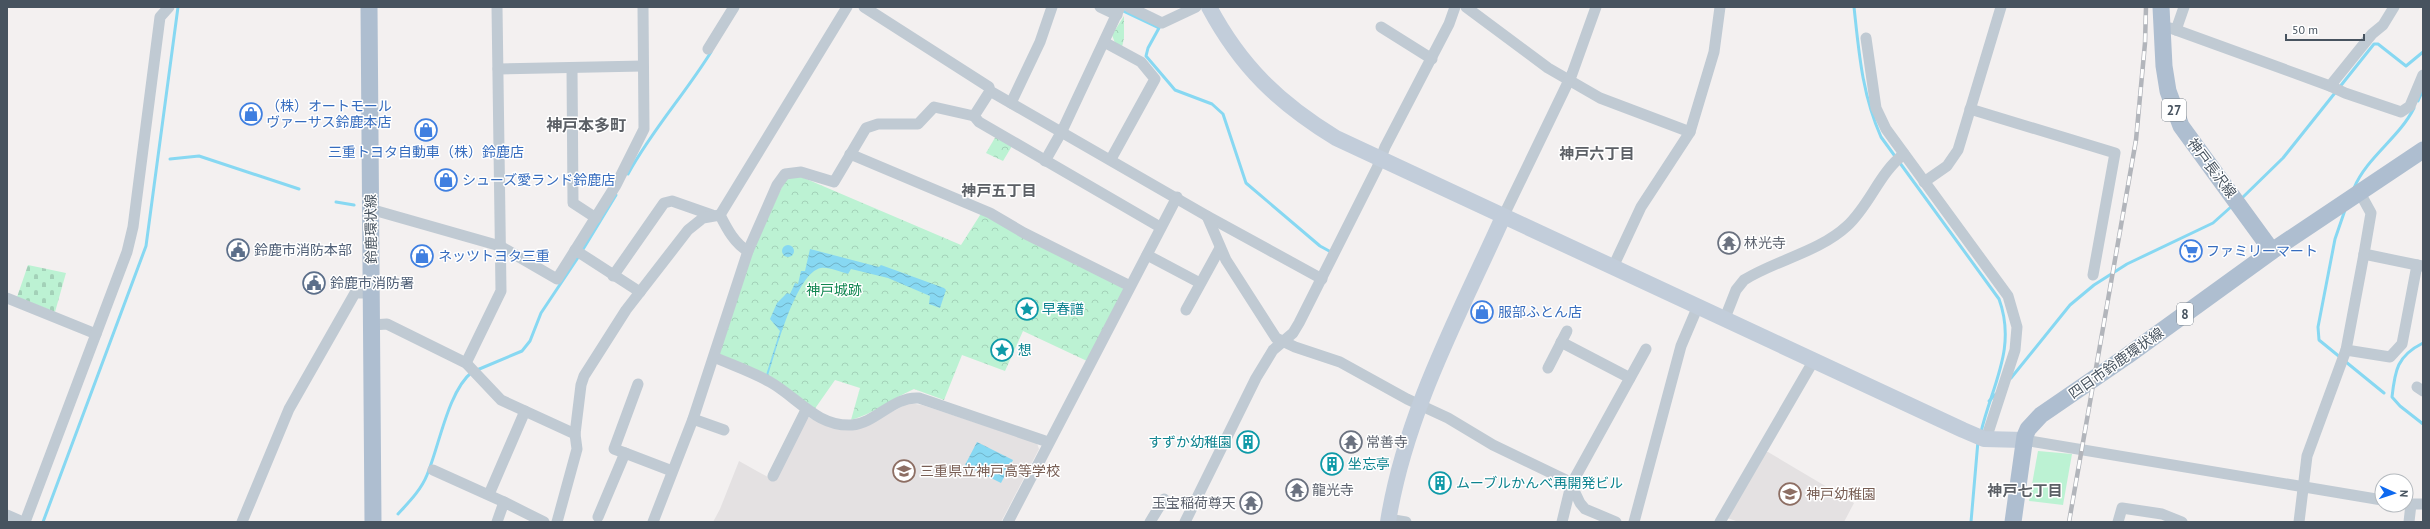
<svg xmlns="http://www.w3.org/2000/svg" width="2430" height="529" viewBox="0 0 2430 529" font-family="'PT Sans','Noto Sans JP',sans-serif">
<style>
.education{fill:#e4e1e2}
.green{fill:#bcf2d3}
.forest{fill:url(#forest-crowns)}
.cemetery{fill:url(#cemetery-stones)}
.water{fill:url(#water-waves)}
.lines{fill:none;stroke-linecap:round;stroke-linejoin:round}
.stream{stroke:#87d8f2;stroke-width:3}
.street{stroke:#c0cad3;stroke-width:11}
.secondary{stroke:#c2cdda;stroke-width:16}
.primary{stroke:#aebed0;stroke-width:17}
.rail-casing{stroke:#b2b5bb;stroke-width:4.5}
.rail{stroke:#fff;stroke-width:3;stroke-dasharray:9;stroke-linecap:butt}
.labels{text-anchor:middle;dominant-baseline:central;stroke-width:3;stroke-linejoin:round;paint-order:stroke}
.shield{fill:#fff;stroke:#7e878f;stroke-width:1}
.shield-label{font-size:13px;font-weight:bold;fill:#47535f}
.shop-label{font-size:14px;fill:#366cbe;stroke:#fff;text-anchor:start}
.street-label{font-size:14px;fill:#47535f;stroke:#fff}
.worship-label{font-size:14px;fill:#5b616d;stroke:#fff;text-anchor:start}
.service-label{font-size:14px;fill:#4e5e75;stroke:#fff;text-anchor:start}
.park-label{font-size:14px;fill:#118650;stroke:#fff}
.culture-label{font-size:14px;fill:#0d838f;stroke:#fff;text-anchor:start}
.education-label{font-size:14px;fill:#785e54;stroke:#fff;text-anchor:start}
.neighbourhood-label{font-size:15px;font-weight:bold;fill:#5c6066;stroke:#fff}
.quarter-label{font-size:16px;font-weight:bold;fill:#5c6066;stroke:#fff}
</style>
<defs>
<pattern id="forest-crowns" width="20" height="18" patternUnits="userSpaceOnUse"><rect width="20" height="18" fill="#bcf2d3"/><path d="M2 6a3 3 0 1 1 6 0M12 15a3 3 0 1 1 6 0" fill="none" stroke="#a3d1b8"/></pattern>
<pattern id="cemetery-stones" width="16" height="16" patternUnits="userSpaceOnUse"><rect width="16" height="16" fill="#bcf2d3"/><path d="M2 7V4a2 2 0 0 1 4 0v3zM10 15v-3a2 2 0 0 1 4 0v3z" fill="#a3d1b8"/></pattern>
<pattern id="water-waves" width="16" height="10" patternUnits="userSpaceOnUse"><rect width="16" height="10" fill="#87d8f2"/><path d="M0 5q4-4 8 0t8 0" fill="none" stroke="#70b2c7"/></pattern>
</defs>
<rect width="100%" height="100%" fill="#f3f0f0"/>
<g class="education">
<path d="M909,403L922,405L1037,443L1039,449L1001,522H713L720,509L739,461L775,481L808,417L821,423L878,419Z"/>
<path d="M1764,452H1768L1854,503L1844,522H1739L1727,518Z"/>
</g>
<path class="green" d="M2038,451L2072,454L2063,505L2029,501Z"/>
<g class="forest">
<path d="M1124,16V38L1122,47L1115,43L1112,35Z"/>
<path d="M996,136L1012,146L1003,161L986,153Z"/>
<path d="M797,175L961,245L982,212L1121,284L1124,291L1087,361L1023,331L1005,371L962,355L944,400L914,389C893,398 873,414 851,420L860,388L835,380L814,410L721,356L718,352L751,254L786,178Z"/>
</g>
<path class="cemetery" d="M28,265L66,273L55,312L17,297Z"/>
<g class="water">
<circle cx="788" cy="251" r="6"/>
<path d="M810,249L879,267L881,265L944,288L946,290L940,308L929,304L930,296L888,278L851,269L848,274C841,272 829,267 821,268C796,272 775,354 768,376L766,375L780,331L770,319L777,303L787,293L790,294L795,283L798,284L801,271H805Z"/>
<path d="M977,442L1013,460L1001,483L965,465Z"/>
</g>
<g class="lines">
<g class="stream">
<path d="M1854,7C1859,53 1862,94 1881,137L1999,299C2017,348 1992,385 1981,432"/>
<path d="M1121,10L1159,28L1148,48L1146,56L1175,90L1212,104L1223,114L1246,183L1320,246L1331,252"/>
<path d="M2418,101L2423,90"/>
<path d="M170,159L199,156L299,189"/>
<path d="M628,174C652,130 685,94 711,52"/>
<path d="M2354,188C2367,157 2399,138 2414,108"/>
<path d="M2241,199L2283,158L2374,44H2378L2406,66L2423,52"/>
<path d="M336,202L354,205"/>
<path d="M2345,210L2335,239L2318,327L2319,340L2384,393"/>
<path d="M582,251L616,195"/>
<path d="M2423,343C2397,356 2395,370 2392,397L2400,406L2423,424"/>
<path d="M477,370L522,351L530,341L541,313L579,256"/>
<path d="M2011,378L2070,305L2094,285L2127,264L2213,223L2232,206"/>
<path d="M1989,401L1996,394"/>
<path d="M398,514C409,502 421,490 427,475C439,447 448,391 472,372"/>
<path d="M43,522L146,246L178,7"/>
<path d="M1971,522L1978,441"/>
</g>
<g class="street">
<path d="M864,7L989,87L990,91L1207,216L1322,279"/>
<path d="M1100,7L1117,15"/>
<path d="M1129,7L1162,23L1196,7"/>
<path d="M1466,7L1548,68L1600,98L1690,132"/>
<path d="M1381,27L1432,59"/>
<path d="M2170,28L2176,30L2184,7"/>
<path d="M2176,30L2330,86L2372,34L2383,25L2394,7"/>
<path d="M1866,38L1876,108L1886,129L2008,296L2017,327L2015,350L1986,439"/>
<path d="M1104,42L1141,62L1155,79L1111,159"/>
<path d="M708,49L734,7"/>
<path d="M572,68L573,203L596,218"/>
<path d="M498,69L643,66"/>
<path d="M2330,86L2345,93L2401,112L2410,106L2423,75"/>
<path d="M1011,103L1040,42L1052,7"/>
<path d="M1970,109L2115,153L2093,275"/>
<path d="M974,116L979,122L1160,227"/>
<path d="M850,154L990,213L1024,233L1130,286"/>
<path d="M1045,161L1062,131L1120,7"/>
<path d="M1924,182L1947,166L1958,150L2001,7"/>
<path d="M2360,193L2371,213L2364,254L2422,266"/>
<path d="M370,209L500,246L557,279L616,185L644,129L643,7"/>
<path d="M720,215L847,7"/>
<path d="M720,215C727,229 735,244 748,251"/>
<path d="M1207,216L1226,260L1276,338L1295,347L1340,362L1407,399L1448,418L1493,445L1570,482L1580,503L1585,509L1616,522"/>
<path d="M1503,217L1572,74L1596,7"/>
<path d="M575,250L640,292"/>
<path d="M2364,254L2346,350L2390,357L2402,344L2417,265"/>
<path d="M1147,255L1200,283"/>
<path d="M1613,267L1641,207L1690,132L1714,52L1720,7"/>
<path d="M613,276L664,203L672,201L712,215"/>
<path d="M7,298L96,334"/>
<path d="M1186,310L1220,248"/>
<path d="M1725,318L1736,290L1744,280C1776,260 1819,252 1847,226C1870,205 1879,173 1904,154"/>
<path d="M372,325L387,324L466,363L501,400L575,434"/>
<path d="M1561,342L1630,378"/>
<path d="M714,357C732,365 753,372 770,382C797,397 817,427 852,425C876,423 893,396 919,398L1048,442"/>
<path d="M466,363L501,291L497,7"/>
<path d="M1548,368L1567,331"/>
<path d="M2417,387L2423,391"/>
<path d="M693,419L724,430"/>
<path d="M2024,440L2382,500"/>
<path d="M625,453L614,449L638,384"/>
<path d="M433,470L504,502"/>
<path d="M773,476L806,410"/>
<path d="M490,492L525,411"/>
<path d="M2406,504H2423"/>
<path d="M7,515L23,522"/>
<path d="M598,517L625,453L672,471"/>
<path d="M1388,519L1406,522"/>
<path d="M25,522L127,252L133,227L160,17L169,7"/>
<path d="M242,522L289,409L355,293H371"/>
<path d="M497,522L504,502L544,522"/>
<path d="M557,522L577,449L575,434L581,385L584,376L626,310L688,230L703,218L720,215"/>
<path d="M653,522L693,419L748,251L777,185L785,174L801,172L834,182L866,128L878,124H918L934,107L974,116L990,91"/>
<path d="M1008,522L1177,197"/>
<path d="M1150,522L1164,499"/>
<path d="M1185,522L1256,378L1273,350L1293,333L1299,323L1377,168L1385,147L1449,24L1455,7"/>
<path d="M1562,522L1571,485L1646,349"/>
<path d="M1634,522L1681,346L1698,306"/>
<path d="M1720,522L1814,360"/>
<path d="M2118,522L2122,508L2162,514L2182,522"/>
<path d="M2299,522L2307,456L2346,350"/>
<path d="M2409,522L2411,504"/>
</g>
<g class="secondary">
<path d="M1209,7C1241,67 1279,103 1336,138L1963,430L1984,439L2024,440"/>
<path d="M1388,522C1405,414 1459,315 1503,217"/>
</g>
<g class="primary">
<path d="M369,7L373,522"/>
<path d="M2161,7L2164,66L2168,91L2181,126L2272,251"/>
<path d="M2013,522L2025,436L2028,429L2041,415L2127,356L2272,251L2423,150"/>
</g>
<g class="rail-casing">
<path id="rail" d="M2069,522L2136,140L2145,43L2146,7"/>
</g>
<use href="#rail" class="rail"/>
</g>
<defs>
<g id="shop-ring" transform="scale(1.15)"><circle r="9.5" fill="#fff" stroke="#3f7fe0" stroke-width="1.5"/><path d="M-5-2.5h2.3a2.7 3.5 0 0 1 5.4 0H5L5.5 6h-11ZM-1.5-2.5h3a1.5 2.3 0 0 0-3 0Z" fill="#3f7fe0"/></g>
<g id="temple-ring" transform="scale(1.15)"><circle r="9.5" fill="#fff" stroke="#6b7280" stroke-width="1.5"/><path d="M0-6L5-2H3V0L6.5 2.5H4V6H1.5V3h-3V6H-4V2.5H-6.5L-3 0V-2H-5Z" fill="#6b7280"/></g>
<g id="civic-ring" transform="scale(1.15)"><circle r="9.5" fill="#fff" stroke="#5c6f8a" stroke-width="1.5"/><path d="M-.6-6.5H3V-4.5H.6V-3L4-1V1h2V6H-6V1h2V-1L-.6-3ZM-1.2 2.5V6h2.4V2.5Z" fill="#5c6f8a"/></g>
<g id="supermarket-ring" transform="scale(1.15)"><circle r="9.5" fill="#fff" stroke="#3f7fe0" stroke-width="1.5"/><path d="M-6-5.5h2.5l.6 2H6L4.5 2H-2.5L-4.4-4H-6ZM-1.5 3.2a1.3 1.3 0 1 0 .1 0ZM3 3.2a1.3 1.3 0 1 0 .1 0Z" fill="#3f7fe0"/></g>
<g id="sight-ring" transform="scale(1.15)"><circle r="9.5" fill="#fff" stroke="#0f9aa8" stroke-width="1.5"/><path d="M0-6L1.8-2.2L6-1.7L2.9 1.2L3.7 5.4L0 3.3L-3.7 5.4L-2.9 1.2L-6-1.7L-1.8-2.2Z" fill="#0f9aa8"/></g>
<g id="building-ring" transform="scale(1.15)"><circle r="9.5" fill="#fff" stroke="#0f9aa8" stroke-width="1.5"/><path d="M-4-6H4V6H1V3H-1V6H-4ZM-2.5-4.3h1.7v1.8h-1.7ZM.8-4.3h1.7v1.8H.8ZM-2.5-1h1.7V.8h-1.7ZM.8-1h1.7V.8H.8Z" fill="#0f9aa8"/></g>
<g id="school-ring" transform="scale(1.15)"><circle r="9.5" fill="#fff" stroke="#8d6e63" stroke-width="1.5"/><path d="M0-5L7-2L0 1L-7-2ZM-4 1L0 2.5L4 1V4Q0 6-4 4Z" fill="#8d6e63"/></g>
</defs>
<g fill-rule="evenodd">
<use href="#shop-ring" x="251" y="114"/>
<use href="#shop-ring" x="426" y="130"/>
<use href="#shop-ring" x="446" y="180"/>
<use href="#temple-ring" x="1729" y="243"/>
<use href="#civic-ring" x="238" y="250"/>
<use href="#supermarket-ring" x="2191" y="251"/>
<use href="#shop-ring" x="422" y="256"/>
<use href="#civic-ring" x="314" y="283"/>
<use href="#sight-ring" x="1027" y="309"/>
<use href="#shop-ring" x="1482" y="312"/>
<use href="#sight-ring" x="1002" y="350"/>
<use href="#building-ring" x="1248" y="442"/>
<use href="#temple-ring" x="1351" y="442"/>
<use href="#building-ring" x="1332" y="464"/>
<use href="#school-ring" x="904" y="471"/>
<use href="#building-ring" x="1440" y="483"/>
<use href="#temple-ring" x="1297" y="490"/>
<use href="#school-ring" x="1790" y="494"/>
<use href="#temple-ring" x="1251" y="503"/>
</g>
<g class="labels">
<g class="shield">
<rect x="2162" y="99" width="24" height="22" rx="3"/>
<rect x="2177" y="303" width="16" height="22" rx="3"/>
</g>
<g class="shield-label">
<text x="2174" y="110">27</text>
<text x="2185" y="314">8</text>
</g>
<g class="shop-label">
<text x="266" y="106">（株）オートモール<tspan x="266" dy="16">ヴァーサス鈴鹿本店</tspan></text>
<text x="426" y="152" text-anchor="middle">三重トヨタ自動車（株）鈴鹿店</text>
<text x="462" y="180">シューズ愛ランド鈴鹿店</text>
<text x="2206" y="251">ファミリーマート</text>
<text x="438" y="256">ネッツトヨタ三重</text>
<text x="1498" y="312">服部ふとん店</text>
</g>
<g class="street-label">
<text transform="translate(2212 168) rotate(53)">神戸長沢線</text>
<text transform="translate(371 229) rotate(-91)">鈴鹿環状線</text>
<text transform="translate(2116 363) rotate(-35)">四日市鈴鹿環状線</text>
</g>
<g class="worship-label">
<text x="1744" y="243">林光寺</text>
<text x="1366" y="442">常善寺</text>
<text x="1312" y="490">龍光寺</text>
<text x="1236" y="503" text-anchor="end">玉宝稲荷尊天</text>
</g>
<g class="service-label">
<text x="254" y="250">鈴鹿市消防本部</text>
<text x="330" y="283">鈴鹿市消防署</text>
</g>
<g class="park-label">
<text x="834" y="290">神戸城跡</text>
</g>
<g class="culture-label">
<text x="1042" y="309">早春譜</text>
<text x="1018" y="350">想</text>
<text x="1232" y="442" text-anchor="end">すずか幼稚園</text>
<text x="1348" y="464">坐忘亭</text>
<text x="1456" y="483">ムーブルかんべ再開発ビル</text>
</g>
<g class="education-label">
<text x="920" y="471">三重県立神戸高等学校</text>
<text x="1806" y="494">神戸幼稚園</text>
</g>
<g class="neighbourhood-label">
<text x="1597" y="153">神戸六丁目</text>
<text x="999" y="190">神戸五丁目</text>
<text x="2025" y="490">神戸七丁目</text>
</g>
<g class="quarter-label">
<text x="586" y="125">神戸本多町</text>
</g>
</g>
<rect width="2430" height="529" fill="none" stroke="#47535f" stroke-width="16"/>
<g transform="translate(2394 493) rotate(93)"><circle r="19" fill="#ffffff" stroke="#b5babf"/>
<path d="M0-3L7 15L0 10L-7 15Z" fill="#0e69ef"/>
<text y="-6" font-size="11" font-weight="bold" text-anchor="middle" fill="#47535f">N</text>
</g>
<path d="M2286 34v6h78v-6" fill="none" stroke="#47535f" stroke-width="2"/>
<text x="2292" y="34" font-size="12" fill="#47535f" stroke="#ffffff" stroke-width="3" paint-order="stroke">50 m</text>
</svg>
